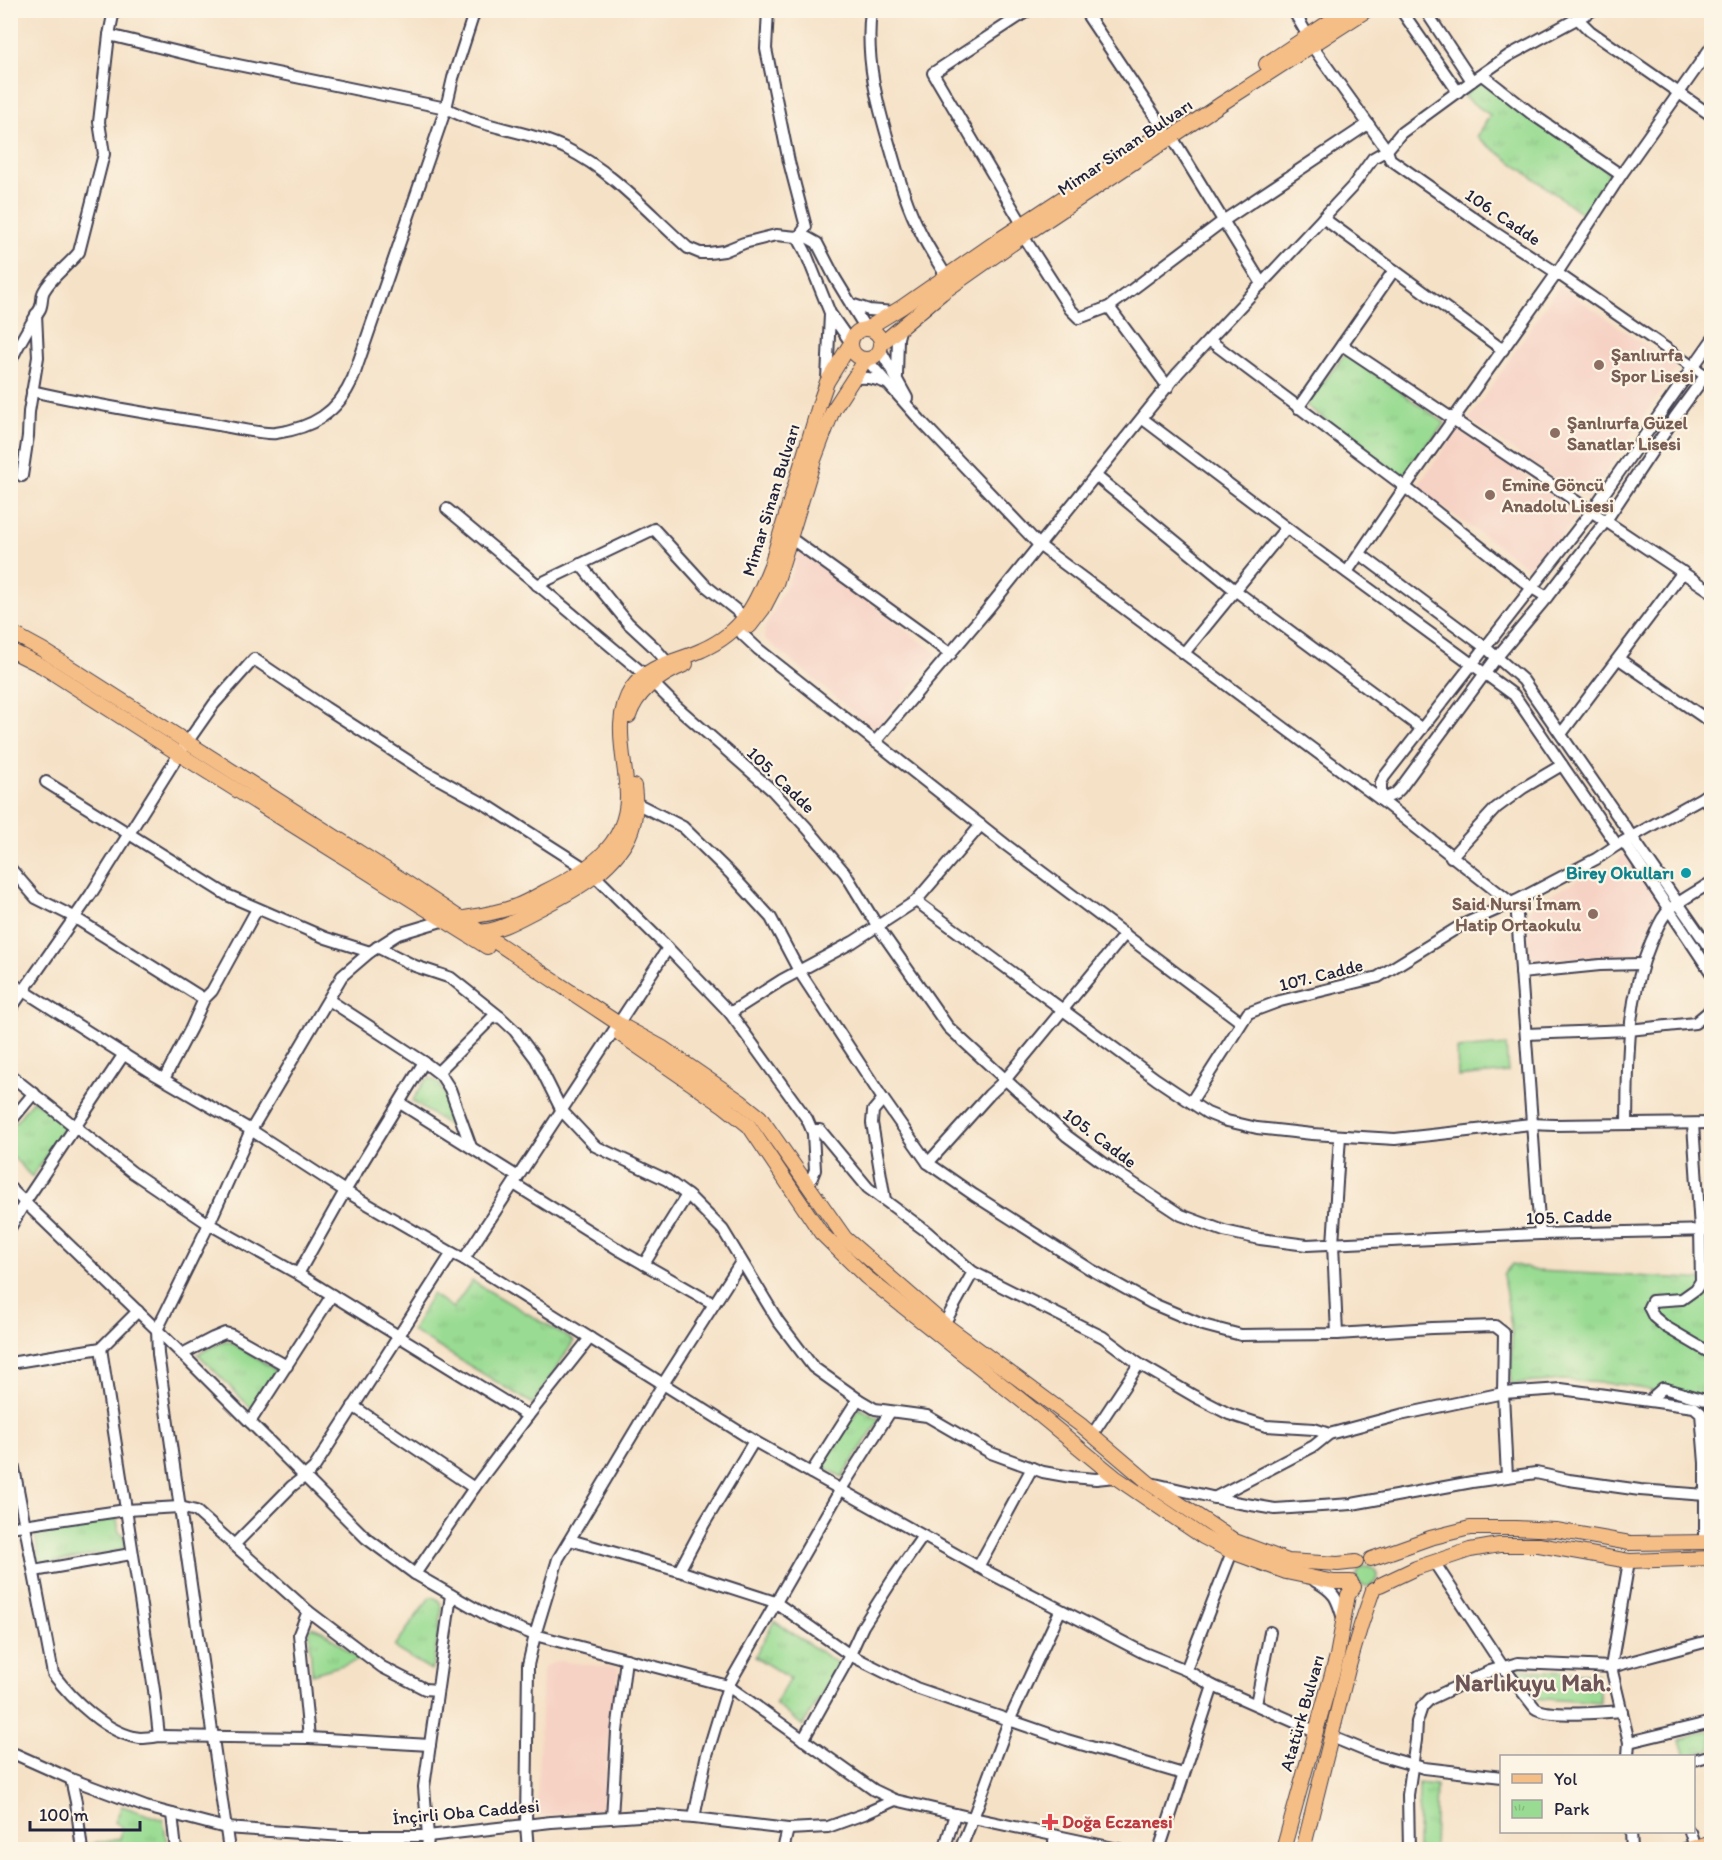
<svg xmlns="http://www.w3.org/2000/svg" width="1722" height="1860" viewBox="0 0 1722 1860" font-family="Itim,sans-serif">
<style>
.built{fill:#f6d2c4}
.grass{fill:#99db92;stroke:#5e7e66;stroke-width:1.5}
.park{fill:url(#park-tufts);stroke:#5e7e66;stroke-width:1.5}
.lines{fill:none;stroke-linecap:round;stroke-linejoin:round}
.minor-casing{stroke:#423f50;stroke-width:14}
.major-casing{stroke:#423f50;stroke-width:16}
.minor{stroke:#fff;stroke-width:10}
.major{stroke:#f6be87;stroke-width:14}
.education-dot{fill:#8d6e63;stroke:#fcf5e5;stroke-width:2}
.culture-dot{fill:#0f9aa8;stroke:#fcf5e5;stroke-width:2}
.health-dot{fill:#e0444e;stroke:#fcf5e5;stroke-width:2}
.labels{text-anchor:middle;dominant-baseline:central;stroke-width:4.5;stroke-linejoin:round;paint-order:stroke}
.street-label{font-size:18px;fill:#22223b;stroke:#fcf5e5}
.education-label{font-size:18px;font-weight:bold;fill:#785e54;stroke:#fcf5e5;text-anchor:start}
.culture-label{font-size:18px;font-weight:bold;fill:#0d838f;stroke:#fcf5e5;text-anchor:end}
.health-label{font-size:18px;font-weight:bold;fill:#be3a42;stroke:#fcf5e5;text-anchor:start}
.district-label{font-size:24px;font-weight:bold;fill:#6c5457;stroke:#fcf5e5}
</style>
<defs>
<pattern id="park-tufts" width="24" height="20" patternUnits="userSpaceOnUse" patternTransform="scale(1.5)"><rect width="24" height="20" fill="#99db92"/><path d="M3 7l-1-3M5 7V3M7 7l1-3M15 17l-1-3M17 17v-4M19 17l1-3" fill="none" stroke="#84bc7f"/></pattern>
</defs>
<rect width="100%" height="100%" fill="#fcf5e5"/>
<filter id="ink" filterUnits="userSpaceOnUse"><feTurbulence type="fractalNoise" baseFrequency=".0167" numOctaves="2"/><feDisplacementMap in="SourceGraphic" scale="12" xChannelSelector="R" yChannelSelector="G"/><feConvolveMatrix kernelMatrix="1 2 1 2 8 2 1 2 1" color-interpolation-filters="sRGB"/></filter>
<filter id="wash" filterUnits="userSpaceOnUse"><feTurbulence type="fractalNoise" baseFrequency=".008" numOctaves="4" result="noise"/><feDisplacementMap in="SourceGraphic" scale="24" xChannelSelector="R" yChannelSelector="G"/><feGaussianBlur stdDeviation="1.35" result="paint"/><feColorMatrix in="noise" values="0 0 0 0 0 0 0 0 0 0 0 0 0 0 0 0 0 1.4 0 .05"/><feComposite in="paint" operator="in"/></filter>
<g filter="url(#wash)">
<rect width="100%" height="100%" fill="#f5e1c6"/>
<g class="built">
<path d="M1559,285L1677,368L1587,500L1469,420Z"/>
<path d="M1458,429L1579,513L1534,572L1416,488Z"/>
<path d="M804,552L935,652L936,656L878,727H871L764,638L765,627L792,573L797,553Z"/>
<path d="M1627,852L1661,899L1640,954L1531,962L1526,925L1533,904L1590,873L1605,871L1615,867L1621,855Z"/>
<path d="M558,1661L619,1668L601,1809L545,1816L536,1814L543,1673L544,1667Z"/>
</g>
<g class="grass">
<path d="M1506,1045L1508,1072L1458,1077L1457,1049Z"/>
<circle cx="1367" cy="1576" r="10"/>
</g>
<g class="park">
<path d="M1476,82L1484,83L1611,174L1583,214L1477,137L1490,115L1464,97Z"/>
<path d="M1345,354L1445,423L1402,477L1306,405Z"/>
<path d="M430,1078L439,1083L459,1124L454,1129L412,1101L425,1081Z"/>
<path d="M33,1100L66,1126L32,1177L11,1155L10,1129Z"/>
<path d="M1512,1264L1537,1271L1711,1280V1406L1628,1385L1563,1380L1511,1384L1512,1333L1503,1275Z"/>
<path d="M472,1281L574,1341L533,1404L412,1331L432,1294L453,1308Z"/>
<path d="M225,1341H229L277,1371L252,1409L198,1354Z"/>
<path d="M859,1408L880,1419L842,1477L822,1466Z"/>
<path d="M117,1519L119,1533L123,1534L126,1549L40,1565L34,1527Z"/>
<path d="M430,1597C437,1597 441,1601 442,1607L434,1663L431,1670L399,1651L395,1646Z"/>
<path d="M774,1621L839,1664L803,1726L775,1704L790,1678L755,1657Z"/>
<path d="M312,1627L323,1631L360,1660L312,1674L309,1629Z"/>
<path d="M1513,1669L1597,1674L1600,1703L1533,1698Z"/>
<path d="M1711,1730V1750L1685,1756L1680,1740Z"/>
<path d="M1419,1783L1436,1785L1434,1849H1418Z"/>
<path d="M122,1806L163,1820L168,1849H86L85,1845L120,1839L122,1827L115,1822Z"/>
</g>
</g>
<g filter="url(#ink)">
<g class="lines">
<g class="minor-casing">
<g id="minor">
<path d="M768,10L766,49L789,162L806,227L798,238"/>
<path d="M871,10C865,60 877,103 891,150C899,178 907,207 921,233C928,248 938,262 946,276"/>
<path d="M1084,10L1165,131"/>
<path d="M1293,10L1308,36"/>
<path d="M1401,10L1458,92"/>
<path d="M1425,10L1472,81"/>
<path d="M1578,19L1590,31L1712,116"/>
<path d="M109,35L199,57L446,108C483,129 529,130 567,149C614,172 649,214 688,248L700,253H709L724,251L744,243L776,235L808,238L817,243L835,278L866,329"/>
<path d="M1312,46L1387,150L1390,159L1494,232L1557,273L1712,380"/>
<path d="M1482,75L1532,114L1621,175"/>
<path d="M1172,137L1262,284"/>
<path d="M1323,218L1503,350"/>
<path d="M1022,224L933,73L1029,10"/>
<path d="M1023,236L1070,309L1079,318L1109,307L1223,221L1368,124"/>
<path d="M798,238L805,251L830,313L851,343"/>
<path d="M851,304L869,310L894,312"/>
<path d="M1109,307L1168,387"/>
<path d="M1209,340L1405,487L1532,588L1547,597"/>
<path d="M1342,345L1712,592"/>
<path d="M880,349L907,398"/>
<path d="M866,359L920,420L1040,546L1381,800L1510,902"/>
<path d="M10,363C18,344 29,327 40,309C43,303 41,296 44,291C52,276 69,265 79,252L104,154L99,122L109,35L114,10"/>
<path d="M897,376L898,338L901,327"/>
<path d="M1705,376L1675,417L1605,522L1547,597L1497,657L1400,789L1395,794L1381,800V783L1384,777L1591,512L1712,340"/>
<path d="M827,379L830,314"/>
<path d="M852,379C864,376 874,378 886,383"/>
<path d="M32,391C92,405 152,414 213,424C227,426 263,435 276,433C312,428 338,413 353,378L446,108L453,78L475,10"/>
<path d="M1298,408L1394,270"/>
<path d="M1143,419L1300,538L1514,695L1617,845"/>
<path d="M22,476L28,436L29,412L38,357L36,314"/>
<path d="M1096,476L1236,591L1422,729"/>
<path d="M447,509L644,674L676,706L773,791L807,828L845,873L878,927L948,1027L1067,1136L1113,1170L1181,1215L1224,1231L1260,1239L1307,1245L1540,1234L1712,1230"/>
<path d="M789,537L951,654"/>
<path d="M1360,554L1486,648L1523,680L1712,952"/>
<path d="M580,564L628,623L655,648L667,662"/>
<path d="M1347,572L1405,487L1557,273L1621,175L1712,46"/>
<path d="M537,585L654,529L706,586L746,618"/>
<path d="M742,634L758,649L1006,845L1241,1022"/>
<path d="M1184,653L1286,528"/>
<path d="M1619,659L1712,723"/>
<path d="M1561,734L1683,572"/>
<path d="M875,742L987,610L1178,373L1352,187L1373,158L1387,150L1401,133L1472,81L1508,56L1593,10"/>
<path d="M46,782L227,895L326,938L370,952"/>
<path d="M1703,797L1712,809"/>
<path d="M636,803L683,827L730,873L771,918L799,971L883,1099L928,1163L974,1195L1090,1269L1151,1303L1203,1325L1241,1335L1337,1334L1432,1328L1495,1326L1504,1333L1503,1393L1507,1477"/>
<path d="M1624,842L1712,974"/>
<path d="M1451,857L1496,808L1523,788L1562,765"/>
<path d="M10,868L36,898L72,916L204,999"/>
<path d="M916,901L1156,1079L1207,1113L1227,1121L1257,1128L1312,1134L1395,1139L1531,1124L1554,1125L1712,1123"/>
<path d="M1516,901L1540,1234"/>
<path d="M377,947L415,966L451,978L500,1017"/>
<path d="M1521,973L1600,965L1642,964"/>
<path d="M10,982L156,1075L251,1130L345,1191L452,1253L464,1259L754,1441L984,1570L1144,1653L1186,1670L1213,1686L1315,1731"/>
<path d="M329,1000L424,1062L441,1075L450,1089L471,1147"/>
<path d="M10,1010L91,894L179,754L214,704L254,659L326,708L424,771L488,806L591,872L668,948L730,1013L807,1119L813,1133"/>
<path d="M730,1013L782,980L853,942L916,901L981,825"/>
<path d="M1526,1034L1629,1030L1695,1023L1707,1013L1712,1006"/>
<path d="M438,1072L492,1018L500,1017L515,1031L536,1059L562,1111L595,1146L667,1180L691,1198L723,1230L778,1321L813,1367L858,1399L875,1409L927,1416L991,1453L1043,1472L1071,1477L1096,1479L1115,1477"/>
<path d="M10,1075L132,1172L209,1224L298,1274L528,1416L474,1488L353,1406"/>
<path d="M164,1079L191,1028L204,999L212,991L257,909"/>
<path d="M883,1099L873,1111L872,1123L885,1200"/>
<path d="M1191,1102L1248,1013L1280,1001L1378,977L1462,925L1516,901L1596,859L1617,845L1703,797L1712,790"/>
<path d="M400,1103L518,1177"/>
<path d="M10,1122L34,1093"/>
<path d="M1627,1124C1628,1062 1626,1001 1651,942C1656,932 1660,918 1669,910C1677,902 1701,889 1712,882"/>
<path d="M1693,1124L1700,1229L1701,1281L1696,1289L1682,1299L1652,1301L1649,1307L1654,1317L1666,1327L1712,1354"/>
<path d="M928,1163L989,1095L1005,1080L1125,934"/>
<path d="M514,1184L621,1251L714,1304"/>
<path d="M808,1187L815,1170L813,1133L816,1130H820L868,1188L926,1231L973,1272L1103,1337L1139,1364L1194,1396L1229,1414L1266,1426L1314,1429L1329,1434"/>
<path d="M10,1188L182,1354L366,1538L415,1574L490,1617L535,1635L728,1686L874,1790L895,1800L973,1818L1123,1850"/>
<path d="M10,1228L25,1202L124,1054"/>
<path d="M464,1259L668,948"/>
<path d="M644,1264L687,1195"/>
<path d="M298,1274L345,1191L424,1062"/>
<path d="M944,1324L973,1272"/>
<path d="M1337,1334L1333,1244L1340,1136"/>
<path d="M101,1348L154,1690L159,1736"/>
<path d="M182,1354L213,1338L225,1333L232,1335L287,1366"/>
<path d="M10,1363L101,1348L138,1311"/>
<path d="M1652,1401L1654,1396L1663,1388L1712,1402"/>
<path d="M528,1416L590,1338"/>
<path d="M250,1422L332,1295"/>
<path d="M1092,1435L1139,1364"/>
<path d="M10,1447L53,1674C72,1699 107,1734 140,1738C146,1738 153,1737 159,1736L309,1738L430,1745"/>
<path d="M811,1473L858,1399"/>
<path d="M1155,1484L1234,1502L1275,1509L1352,1504L1472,1482L1536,1473L1569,1480L1640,1490L1705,1495"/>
<path d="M1214,1498L1314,1446L1329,1434L1400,1415L1503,1393L1561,1389L1694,1407L1701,1413L1705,1463V1543"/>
<path d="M10,1527L126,1510L180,1507L196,1511L308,1611L382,1667L425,1689L437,1690"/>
<path d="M570,1540L679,1571L775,1602L850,1655L916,1688L1067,1740L1183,1774"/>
<path d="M235,1544L292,1486L304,1477L314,1468L452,1253"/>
<path d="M1434,1562L1503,1667L1535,1708C1548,1718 1604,1712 1622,1711"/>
<path d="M978,1567L1032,1468"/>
<path d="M34,1571L131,1554"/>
<path d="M679,1571L704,1524L754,1441"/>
<path d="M415,1574L474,1488"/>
<path d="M1315,1581C1335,1592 1337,1598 1343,1619"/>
<path d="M308,1611L299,1634L309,1738"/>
<path d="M1186,1670L1232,1552"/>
<path d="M1256,1704L1270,1632"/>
<path d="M1332,1737L1371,1753L1424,1768L1502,1777"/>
<path d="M803,1740L847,1661L863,1626L895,1576L923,1536"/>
<path d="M1629,1742L1712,1722"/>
<path d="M10,1754H15L71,1779L146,1807L226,1828L344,1836H428L551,1822L654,1815L694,1818L788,1829L828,1827L864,1814L895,1800"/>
<path d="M1628,1756L1629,1742L1611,1667L1629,1561"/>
<path d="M1694,1760L1712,1755"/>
<path d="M71,1779L76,1802L82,1850"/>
<path d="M172,1814L176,1850"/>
<path d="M612,1818L617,1732L626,1659"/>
<path d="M694,1818L706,1758L728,1686L841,1489L890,1412"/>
<path d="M1631,1832L1632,1850"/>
<path d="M1690,1832L1695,1847"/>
<path d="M1054,1842L1081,1850"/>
<path d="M229,1850L158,1354L157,1330L209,1224L251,1130L342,976L370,952L398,934L445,920"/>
<path d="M427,1850L428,1836L424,1787L451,1595"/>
<path d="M528,1850L526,1825L528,1665L535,1635L558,1559L663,1384L741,1262"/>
<path d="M783,1850L788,1829"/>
<path d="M944,1850L955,1814"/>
<path d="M960,1850L973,1818L1009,1721L1060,1611"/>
<path d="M1159,1850L1213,1686"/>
<path d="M1409,1850L1408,1795L1416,1740L1417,1722L1422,1707L1430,1699L1490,1671L1518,1663L1611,1667L1712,1640"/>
</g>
</g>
<g class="major-casing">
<g id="major">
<path d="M1266,64L1347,10"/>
<circle cx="866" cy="344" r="15"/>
<path d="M866,329L902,307L1000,239L1163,132"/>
<path d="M881,344L942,293L1023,236L1221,104L1367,10"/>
<path d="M750,626L763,609L776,584L814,460L833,410L866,359"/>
<path d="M10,632L43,650L401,879L619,1024L663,1048L740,1101L760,1117L845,1238L944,1324L1082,1426L1149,1483L1235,1541L1288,1561L1338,1564L1356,1562"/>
<path d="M10,650L42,666L179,754L487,947"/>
<path d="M629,716C637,690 662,674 686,664"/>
<path d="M458,919C476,916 498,913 516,906C525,903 535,897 544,892C585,872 628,846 627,795C626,760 611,719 632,688C650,663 677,662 702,650C744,631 755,605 771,565L821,399L827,382L851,343"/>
<path d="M477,932C496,932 516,921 533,912C568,894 611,873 629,836C637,819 636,803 634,786"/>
<path d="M621,1035L724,1106L749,1126L821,1233L866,1277L1026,1404L1115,1477L1203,1537L1232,1552L1286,1572L1334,1582H1351"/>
<path d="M1371,1559L1430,1538L1470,1528H1515L1556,1530L1630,1543L1712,1542"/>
<path d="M1380,1585L1416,1568L1470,1550L1499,1545H1539L1629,1561L1712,1558"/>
<path d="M1283,1850L1337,1656L1348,1595L1354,1587"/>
<path d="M1303,1850L1348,1669L1361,1625L1373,1590"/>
<path d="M1685,1850L1712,1842"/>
</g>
</g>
<use href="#minor" class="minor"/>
<use href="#major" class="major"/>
</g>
</g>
<g class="education-dot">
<circle cx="1599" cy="365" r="6"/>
<circle cx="1555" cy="433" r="6"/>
<circle cx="1490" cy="495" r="6"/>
<circle cx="1593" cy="914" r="6"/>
</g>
<circle class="culture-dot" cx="1686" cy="873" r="6"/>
<path class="health-dot" d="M1047 1813h6v6h6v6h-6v6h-6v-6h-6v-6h6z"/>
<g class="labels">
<g class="street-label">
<text transform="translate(1125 147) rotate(-34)">Mimar Sinan Bulvarı</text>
<text transform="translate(1503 217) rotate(34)">106. Cadde</text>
<text transform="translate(771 500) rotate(-73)">Mimar Sinan Bulvarı</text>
<text transform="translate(781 780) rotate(44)">105. Cadde</text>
<text transform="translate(1321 975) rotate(-14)">107. Cadde</text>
<text transform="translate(1100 1138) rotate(37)">105. Cadde</text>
<text transform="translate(1569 1217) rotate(-2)">105. Cadde</text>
<text transform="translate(1302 1713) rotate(-74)">Atatürk Bulvarı</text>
<text transform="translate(466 1812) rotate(-5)">İnçirli Oba Caddesi</text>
</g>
<g class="education-label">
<text x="1611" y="355">Şanlıurfa<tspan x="1611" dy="21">Spor Lisesi</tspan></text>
<text x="1567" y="423">Şanlıurfa Güzel<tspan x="1567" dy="21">Sanatlar Lisesi</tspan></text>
<text x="1502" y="485">Emine Göncü<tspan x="1502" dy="21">Anadolu Lisesi</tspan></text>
<text x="1581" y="904" text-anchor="end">Said Nursi İmam<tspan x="1581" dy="21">Hatip Ortaokulu</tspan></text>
</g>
<g class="culture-label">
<text x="1674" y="873">Birey Okulları</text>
</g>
<g class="health-label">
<text x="1062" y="1822">Doğa Eczanesi</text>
</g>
<g class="district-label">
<text x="1533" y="1682">Narlıkuyu Mah.</text>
</g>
</g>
<rect width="1722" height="1860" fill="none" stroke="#fcf5e5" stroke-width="36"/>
<rect x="1500" y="1755" width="195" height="78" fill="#fcf5e5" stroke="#a5a1a1" stroke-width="1.5"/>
<rect x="1512" y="1774" width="30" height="9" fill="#f6be87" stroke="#a5a1a1" stroke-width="1.5"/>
<text x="1554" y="1785" font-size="18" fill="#22223b">Yol</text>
<rect x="1512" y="1800" width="30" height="18" fill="url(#park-tufts)" stroke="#a5a1a1" stroke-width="1.5"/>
<text x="1554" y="1815" font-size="18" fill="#22223b">Park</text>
<path d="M30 1821v9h110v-9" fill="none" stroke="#22223b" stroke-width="3"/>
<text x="39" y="1821" font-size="18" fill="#22223b" stroke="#fcf5e5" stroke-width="4.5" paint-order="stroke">100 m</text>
</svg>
